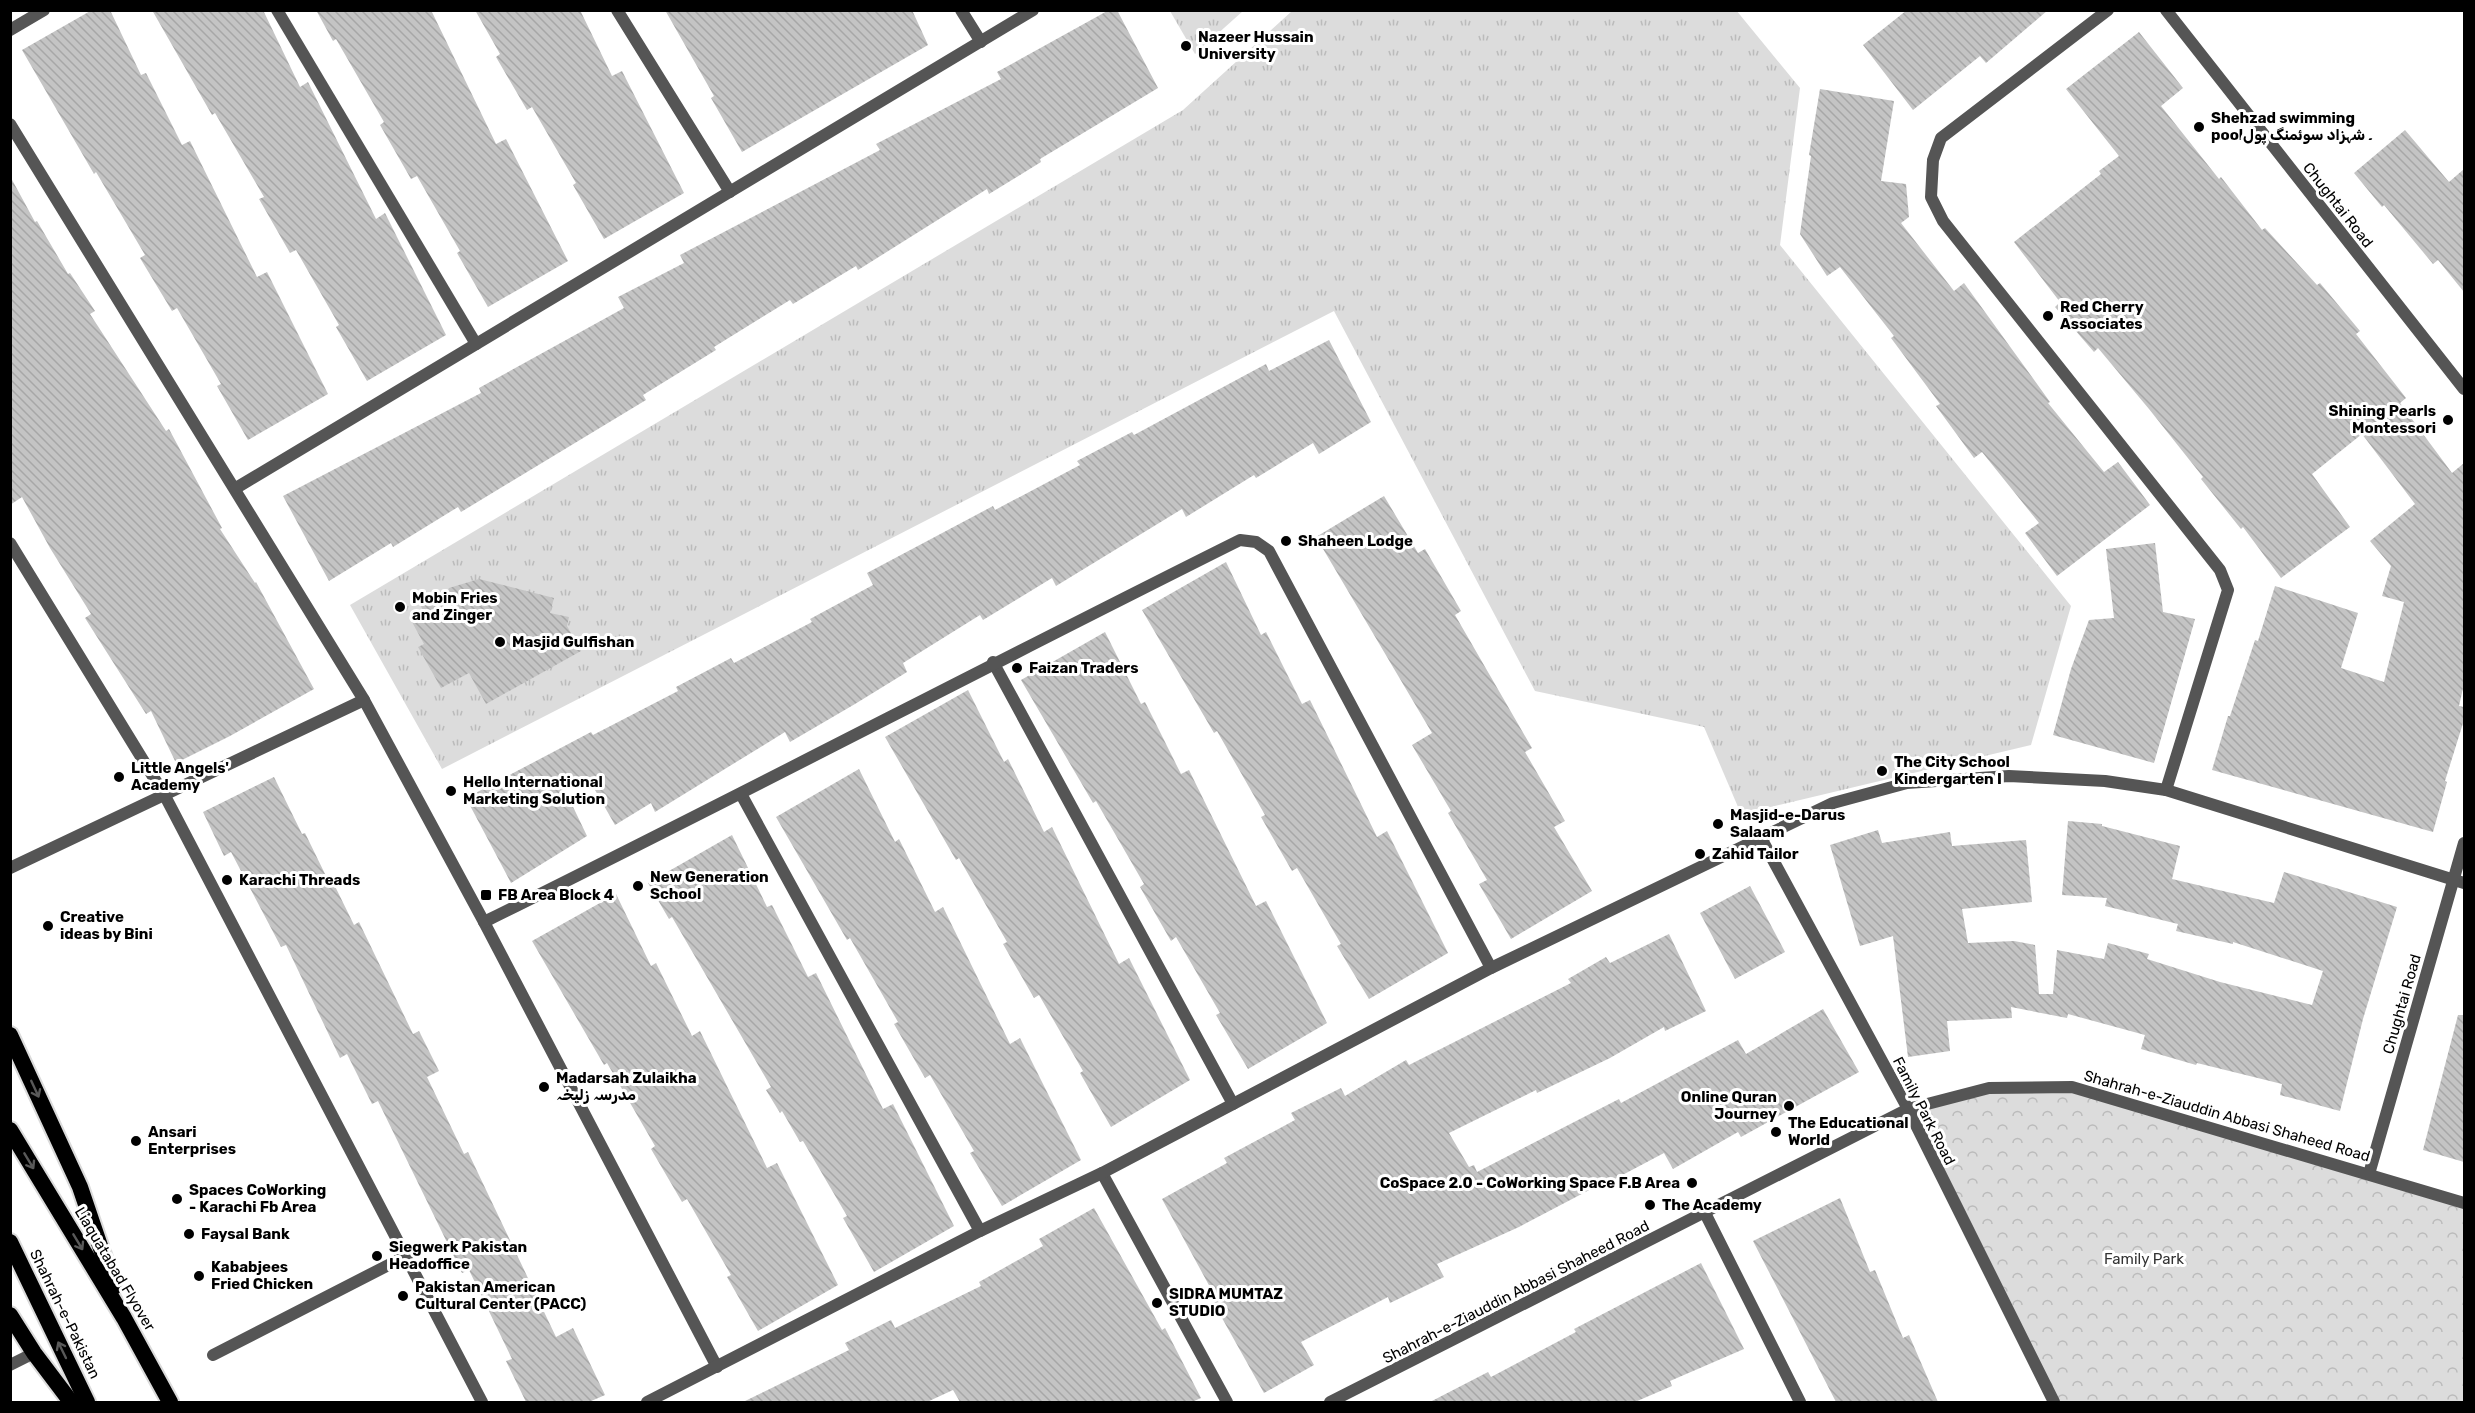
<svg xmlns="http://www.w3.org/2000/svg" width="2475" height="1413" viewBox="0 0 2475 1413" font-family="Rubik,'Noto Naskh Arabic',sans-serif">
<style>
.grass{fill:url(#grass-tufts)}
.park{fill:url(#park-crowns)}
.building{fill:url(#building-back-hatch)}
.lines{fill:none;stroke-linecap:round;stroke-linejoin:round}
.trunk-casing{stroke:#dbdbdb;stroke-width:20}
.minor{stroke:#555;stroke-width:12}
.tertiary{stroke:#555;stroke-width:12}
.trunk{stroke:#000;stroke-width:16}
.oneway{stroke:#595959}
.poi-dot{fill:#000;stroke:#fff;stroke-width:2}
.labels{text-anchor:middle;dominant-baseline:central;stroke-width:6;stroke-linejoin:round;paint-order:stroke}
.poi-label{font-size:15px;font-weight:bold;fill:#000;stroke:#fff;text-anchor:start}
.street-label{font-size:15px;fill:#000;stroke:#fff}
.park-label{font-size:15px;fill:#333;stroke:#fff}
</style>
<defs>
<pattern id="grass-tufts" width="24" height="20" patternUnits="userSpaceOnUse" patternTransform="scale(1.5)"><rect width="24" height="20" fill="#dcdcdc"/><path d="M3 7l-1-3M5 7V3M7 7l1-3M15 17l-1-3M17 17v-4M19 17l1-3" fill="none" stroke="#bbb"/></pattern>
<pattern id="park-crowns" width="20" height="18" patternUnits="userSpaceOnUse" patternTransform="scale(1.5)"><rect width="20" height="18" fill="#dcdcdc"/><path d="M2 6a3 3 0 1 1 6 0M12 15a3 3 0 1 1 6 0" fill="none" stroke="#bbb"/></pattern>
<pattern id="building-back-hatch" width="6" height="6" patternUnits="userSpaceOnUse" patternTransform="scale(1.5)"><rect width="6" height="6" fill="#c4c4c4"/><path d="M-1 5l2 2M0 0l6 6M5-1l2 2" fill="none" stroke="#a7a7a7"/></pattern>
</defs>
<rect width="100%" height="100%" fill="#fff"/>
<g class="grass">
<path d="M1736,10L1800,88L1780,245L2071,606L2031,745L1741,814L1704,727L1535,691L1334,311L442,769L350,605L1183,110L1292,11Z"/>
<path d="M1170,11H1243L1195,54Z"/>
</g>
<path class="park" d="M2072,1087L2464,1205V1402H2054L1908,1109L1989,1088Z"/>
<g class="building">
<path d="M92,10H110L141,75L146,73L182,145L190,141L257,277L267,272L328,394L248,440L217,386L221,384L177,308L172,311L140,258L145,255L96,172L94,174L22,50Z"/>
<path d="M152,10H263L300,87L308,82L376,219L385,213L446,335L367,381L336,327L339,325L296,250L290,253L259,199L264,197L215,113L212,115Z"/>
<path d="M316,10H431L496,144L506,139L568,261L488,307L457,253L460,251L417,176L411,179L380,125L384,122L336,39L333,41Z"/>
<path d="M475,10H580L612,76L622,71L684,193L604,239L573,185L576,183L532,107L527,110L496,57L500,54Z"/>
<path d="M665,10H912L928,45L742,152L711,98L714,96Z"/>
<path d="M1109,10H1117L1158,88L1040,159L1041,162L989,194L987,189L858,270L856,266L793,304L790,300L714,347L716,350L643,395L646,400L461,512L458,507L393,547L391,543L329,581L283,496L481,393L479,388L624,308L618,297L684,263L680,255L880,150L876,144L1001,79L997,72Z"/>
<path d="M1907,10H2048L1986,63L1980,56L1913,110L1863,45Z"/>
<path d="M2139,32L2183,88L2161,106L2219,179L2221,177L2262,230L2265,228L2317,285L2320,283L2360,331L2356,334L2406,398L2400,403L2452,473L2464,463V684L2459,706L2464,707V720L2445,781L2447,782L2433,832L2212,770L2228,716H2230L2255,640L2258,641L2275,586L2358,613L2341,668L2384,682L2404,602L2382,596L2391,566L2370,541L2415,504L2362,434L2312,474L2350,527L2281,578L2243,527L2241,529L2201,479L2203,477L2149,409L2098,348L2094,352L2055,307L2060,302L2014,242L2101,174L2099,171L2119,156L2066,89Z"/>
<path d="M1820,89L1894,101L1881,181L1906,184L1909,217L1901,223L1954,291L1964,283L2050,402L2048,403L2104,472L2118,462L2150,505L2057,576L2025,533L2039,523L1982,452L1974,458L1936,406L1940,404L1891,338L1894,336L1840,267L1827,276L1800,234L1811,156L1809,155Z"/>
<path d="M2405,130L2449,182L2464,169V292L2438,260L2433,264L2384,205L2382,207L2354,173Z"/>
<path d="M10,176L35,222L37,221L68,274L70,273L95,311L90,314L166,431L169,429L222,528L220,529L255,583L256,582L314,689L230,736L176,763L151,711L146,714L85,618L91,614L50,548L22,497L10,505Z"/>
<path d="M1329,340L1371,422L1319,454L1313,443L1256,478L1254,475L1186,517L1182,509L1056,586L1052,578L983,620L980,615L903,663L907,672L855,704L790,742L785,732L655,812L651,803L615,825L587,776L564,788L587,836L511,883L466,798L591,732L593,735L678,691L676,687L731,658L734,663L812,622L810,619L873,585L867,573L993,506L995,510L1080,465L1077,461L1132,432L1134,435L1266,364L1269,371Z"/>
<path d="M1384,496L1418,553L1425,549L1461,611L1455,615L1532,748L1525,752L1565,821L1554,827L1592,891L1511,939L1479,884L1487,880L1448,813L1451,811L1412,745L1432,733L1316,537Z"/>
<path d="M2155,543L2163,612L2195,619L2154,763L2053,735L2071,669L2089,620L2114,618L2106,549Z"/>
<path d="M1226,562L1261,635L1266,632L1302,704L1310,700L1377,837L1387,831L1448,953L1369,999L1337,946L1341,944L1297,868L1292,871L1261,817L1265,815L1217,731L1214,733L1142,610Z"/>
<path d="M479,579L554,598L550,613L569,617L567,626L581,651L486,704L469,673L441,688L418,647L424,644L412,622L423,611L419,601L442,600L449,588Z"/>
<path d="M1105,632L1141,704L1145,702L1181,774L1189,770L1256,906L1266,901L1327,1023L1248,1069L1216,1015L1220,1013L1176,937L1171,941L1140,887L1144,884L1096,801L1093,803L1021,680Z"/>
<path d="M968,690L1004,762L1008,759L1044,832L1052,827L1119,964L1129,958L1190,1080L1111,1127L1080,1073L1083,1071L1039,995L1034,998L1003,944L1007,942L959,858L956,860L885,737Z"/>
<path d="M859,769L895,842L899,839L935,912L943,907L1010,1044L1020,1038L1081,1160L1002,1206L970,1153L974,1151L930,1075L925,1078L894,1024L898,1022L850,938L847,940L776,817Z"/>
<path d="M274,777L302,834L305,833L326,876L329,874L354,925L359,922L413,1034L419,1031L439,1071L427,1077L464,1154L468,1152L556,1337L573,1328L605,1395L589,1402H526L506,1361L512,1359L469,1270L462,1273L378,1101L372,1104L347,1054L340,1058L286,945L281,947L231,852L224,856L203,812Z"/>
<path d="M2068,821L2102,824V826L2180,846L2172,879L2274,903L2284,872L2397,907L2363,1019L2340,1111L2280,1095L2282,1084L2197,1063L2196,1065L2141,1049L2145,1035L2068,1014L2067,1018L2011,1007L2012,1018L1947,1021L1950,1051L1908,1057L1893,936L1860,946L1830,845L1878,830L1882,843L1950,832L1952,846L2026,840L2032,902L1962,909L1968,943L2014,941L2035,945L2039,994H2053L2057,950L2104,959L2108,943L2149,954L2147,959L2220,982L2312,1005L2323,971L2233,942V944L2176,931L2178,924L2105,906L2107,898L2062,895Z"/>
<path d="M732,835L767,907L772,905L808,977L816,973L883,1109L893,1104L954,1226L874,1272L843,1218L847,1216L803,1141L800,1142L782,1111L780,1113L766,1090L771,1087L672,917L669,919L648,883Z"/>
<path d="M1750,886L1785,952L1735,979L1700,913Z"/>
<path d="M616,894L651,966L656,963L692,1036L700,1031L767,1168L777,1163L838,1285L758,1331L727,1277L731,1275L687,1199L682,1202L651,1149L655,1146L607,1063L604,1065L532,941Z"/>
<path d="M1669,934L1706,1011L1665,1031L1664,1027L1610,1058L1537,1093L1536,1090L1449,1133L1469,1167L1474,1165L1477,1172L1619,1099L1621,1103L1738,1040L1746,1054L1823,1009L1859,1072L1741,1137L1738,1132L1673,1169L1664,1153L1596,1189L1595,1187L1519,1227L1437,1264L1444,1277L1390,1303L1388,1297L1301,1342L1314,1365L1264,1393L1213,1302L1217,1300L1162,1199L1227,1163L1224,1158L1295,1120L1291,1113L1341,1088L1345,1096L1406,1060L1409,1065L1571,983L1568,979L1606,957L1610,963Z"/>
<path d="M2458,1015H2464V1162L2423,1150Z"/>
<path d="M1840,1198L1870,1272L1875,1270L1903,1338L1909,1335L1938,1402H1836L1753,1241Z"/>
<path d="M1094,1208L1162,1330L1165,1328L1201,1398L1192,1402H960L953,1390L927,1402H743L849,1350L845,1343L891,1320L895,1328L981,1286L979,1282L1043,1246L1039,1239Z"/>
<path d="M1701,1263L1744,1349L1670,1381L1672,1386L1635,1402H1430L1488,1372L1491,1377L1576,1332L1574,1329Z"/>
</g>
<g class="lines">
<g class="trunk-casing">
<g id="trunk">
<path d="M10,1035L80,1187L114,1287"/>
<path d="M10,1130L124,1318L170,1402"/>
<path d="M10,1242L87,1402"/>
<path d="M10,1315L34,1353L71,1402"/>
</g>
</g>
<g class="minor">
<path d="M277,10L476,344"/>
<path d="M617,10L730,192"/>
<path d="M961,10L981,42"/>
<path d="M2108,10L1941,138L1933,160L1931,197L1943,221L2220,570L2228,590L2166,790"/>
<path d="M10,30L44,10"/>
<path d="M10,124L364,700L484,922L717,1367"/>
<path d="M236,488L1033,10"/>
<path d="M10,543L165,796L482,1402"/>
<path d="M993,662L1233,1104"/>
<path d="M741,794L980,1231"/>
<path d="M1760,836L1908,1109L2054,1402"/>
<path d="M10,868L364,700"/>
<path d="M484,922C737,797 987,666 1240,540L1256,542L1269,551L1491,968"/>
<path d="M1102,1173L1227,1402"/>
<path d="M1705,1213L1800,1402"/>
<path d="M213,1355L406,1256"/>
<path d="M10,1365L34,1353"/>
<path d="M647,1402L980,1231L1102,1173L1491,968L1833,803L1907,783L2009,776L2105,781L2166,790L2464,883"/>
</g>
<g class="tertiary">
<path d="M2166,10L2464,389"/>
<path d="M2369,1174L2464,843"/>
<path d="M1330,1402L1908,1109L1989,1088L2072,1087L2464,1203"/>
</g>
<use href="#trunk" class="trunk"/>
</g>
<defs><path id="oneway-shaft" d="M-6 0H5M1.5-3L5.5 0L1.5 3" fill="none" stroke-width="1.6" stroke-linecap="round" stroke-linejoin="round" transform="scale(1.5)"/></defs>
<g class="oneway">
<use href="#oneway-shaft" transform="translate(35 1089) rotate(65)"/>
<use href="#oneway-shaft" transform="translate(29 1161) rotate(59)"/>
<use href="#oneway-shaft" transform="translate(78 1242) rotate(59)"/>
<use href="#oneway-shaft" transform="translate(62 1350) rotate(-116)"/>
</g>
<g class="poi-dot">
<circle cx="1186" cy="46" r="6"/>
<circle cx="2199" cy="127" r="6"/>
<circle cx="2048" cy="316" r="6"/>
<circle cx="2448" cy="420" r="6"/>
<circle cx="1286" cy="541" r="6"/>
<circle cx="400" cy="607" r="6"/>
<circle cx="500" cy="642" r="6"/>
<circle cx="1017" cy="668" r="6"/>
<circle cx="1882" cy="771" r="6"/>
<circle cx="119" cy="777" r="6"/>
<circle cx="451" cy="791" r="6"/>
<circle cx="1718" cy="824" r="6"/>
<circle cx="1700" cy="854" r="6"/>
<circle cx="227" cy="880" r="6"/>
<circle cx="638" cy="886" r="6"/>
<rect x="480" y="889" width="12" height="12" rx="3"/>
<circle cx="48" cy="926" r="6"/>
<circle cx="544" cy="1087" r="6"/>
<circle cx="1789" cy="1106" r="6"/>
<circle cx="1776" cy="1132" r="6"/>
<circle cx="136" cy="1141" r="6"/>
<circle cx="1692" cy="1183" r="6"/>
<circle cx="177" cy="1199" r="6"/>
<circle cx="1650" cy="1205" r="6"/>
<circle cx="189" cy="1234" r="6"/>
<circle cx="377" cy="1256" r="6"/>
<circle cx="199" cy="1276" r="6"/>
<circle cx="403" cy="1296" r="6"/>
<circle cx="1157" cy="1303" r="6"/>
</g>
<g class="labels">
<g class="poi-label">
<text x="1198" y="37">Nazeer Hussain<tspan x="1198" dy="17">University</tspan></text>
<text x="2211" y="118">Shehzad swimming<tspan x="2211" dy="17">pool۔ شہزاد سوئمنگ پول</tspan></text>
<text x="2060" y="307">Red Cherry<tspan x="2060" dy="17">Associates</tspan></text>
<text x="2436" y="411" text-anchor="end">Shining Pearls<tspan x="2436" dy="17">Montessori</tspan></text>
<text x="1298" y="541">Shaheen Lodge</text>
<text x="412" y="598">Mobin Fries<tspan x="412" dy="17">and Zinger</tspan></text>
<text x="512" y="642">Masjid Gulfishan</text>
<text x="1029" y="668">Faizan Traders</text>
<text x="1894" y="762">The City School<tspan x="1894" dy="17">Kindergarten I</tspan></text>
<text x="131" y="768">Little Angels'<tspan x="131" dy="17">Academy</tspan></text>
<text x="463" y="782">Hello International<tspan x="463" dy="17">Marketing Solution</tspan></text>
<text x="1730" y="815">Masjid-e-Darus<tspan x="1730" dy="17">Salaam</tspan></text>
<text x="1712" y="854">Zahid Tailor</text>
<text x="650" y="877">New Generation<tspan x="650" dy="17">School</tspan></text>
<text x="239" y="880">Karachi Threads</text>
<text x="498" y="895">FB Area Block 4</text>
<text x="60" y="917">Creative<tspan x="60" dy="17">ideas by Bini</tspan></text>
<text x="556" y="1078">Madarsah Zulaikha<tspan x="556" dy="17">مدرسہ زلیخہ</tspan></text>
<text x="1777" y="1097" text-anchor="end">Online Quran<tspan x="1777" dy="17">Journey</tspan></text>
<text x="1788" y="1123">The Educational<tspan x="1788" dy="17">World</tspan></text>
<text x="148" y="1132">Ansari<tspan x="148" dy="17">Enterprises</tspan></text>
<text x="1680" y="1183" text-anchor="end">CoSpace 2.0 - CoWorking Space F.B Area</text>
<text x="189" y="1190">Spaces CoWorking<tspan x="189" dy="17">- Karachi Fb Area</tspan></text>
<text x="1662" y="1205">The Academy</text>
<text x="201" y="1234">Faysal Bank</text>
<text x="389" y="1247">Siegwerk Pakistan<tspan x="389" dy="17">Headoffice</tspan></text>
<text x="211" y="1267">Kababjees<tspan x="211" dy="17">Fried Chicken</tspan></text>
<text x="415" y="1287">Pakistan American<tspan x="415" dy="17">Cultural Center (PACC)</tspan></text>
<text x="1169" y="1294">SIDRA MUMTAZ<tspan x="1169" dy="17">STUDIO</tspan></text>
</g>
<g class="street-label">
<text transform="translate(2338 205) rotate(52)">Chughtai Road</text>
<text transform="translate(2402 1004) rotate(-74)">Chughtai Road</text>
<text transform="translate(1924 1111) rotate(63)">Family Park Road</text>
<text transform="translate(2227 1116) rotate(16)">Shahrah-e-Ziauddin Abbasi Shaheed Road</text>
<text transform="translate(115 1269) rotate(59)">Liaquatabad Flyover</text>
<text transform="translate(1516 1292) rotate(-27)">Shahrah-e-Ziauddin Abbasi Shaheed Road</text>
<text transform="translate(65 1314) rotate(64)">Shahrah-e-Pakistan</text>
</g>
<g class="park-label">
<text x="2144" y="1259">Family Park</text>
</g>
</g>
<rect width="2475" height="1413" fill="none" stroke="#000000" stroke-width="24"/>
</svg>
